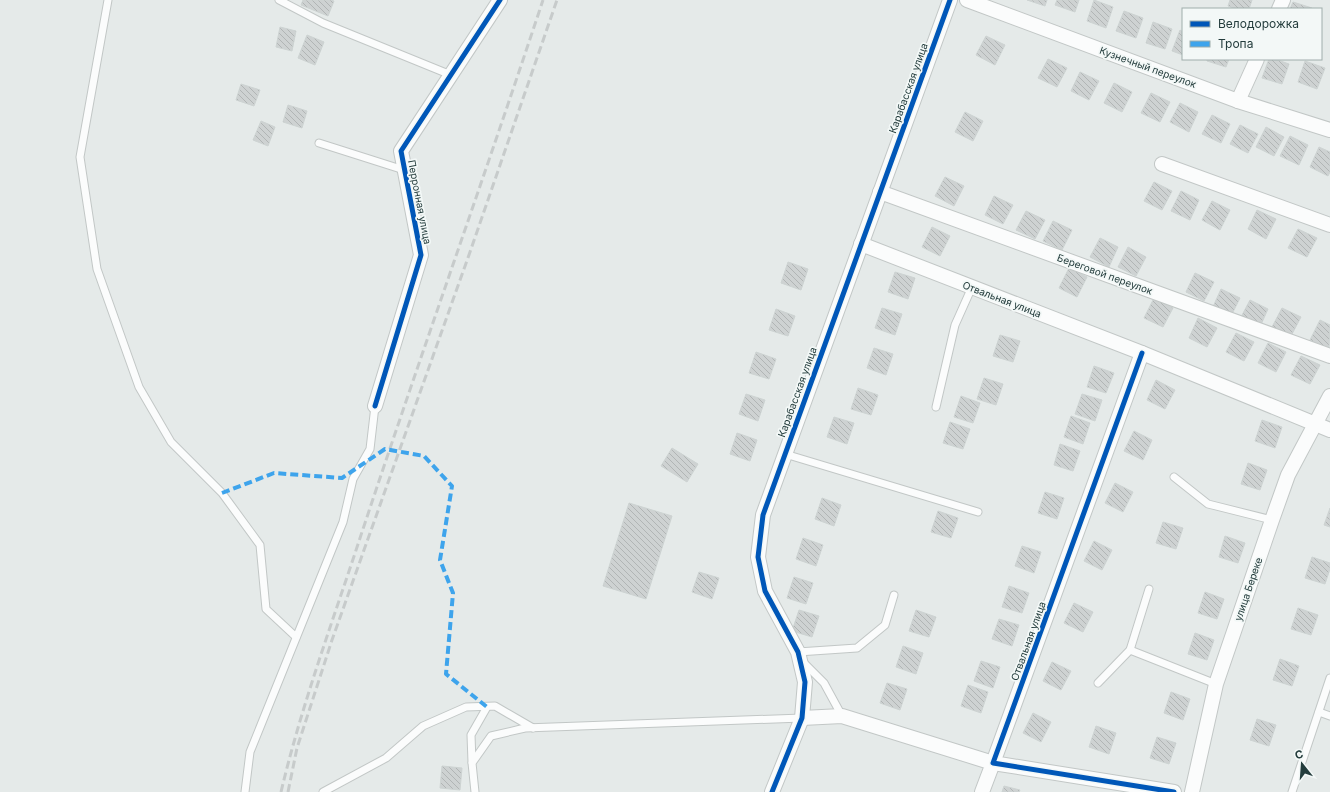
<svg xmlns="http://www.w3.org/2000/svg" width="1330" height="792" viewBox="0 0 1330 792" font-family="Inter,sans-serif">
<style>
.building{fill:url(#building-back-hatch);stroke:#cdd3d2}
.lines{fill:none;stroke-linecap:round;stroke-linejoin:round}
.lane-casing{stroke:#c2c7c6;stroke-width:9}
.street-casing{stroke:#c2c7c6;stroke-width:16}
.lane{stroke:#fbfcfc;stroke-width:7}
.street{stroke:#fbfcfc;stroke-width:14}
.rail{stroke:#c7cbcb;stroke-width:3;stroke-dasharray:8 4;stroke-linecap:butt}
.quiet{stroke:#3ea4ec;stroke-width:4;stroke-dasharray:8 4;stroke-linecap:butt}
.cycleway-casing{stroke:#f3f8f7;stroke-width:8}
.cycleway{stroke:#0057b8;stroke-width:5}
.labels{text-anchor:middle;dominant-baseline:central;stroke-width:3.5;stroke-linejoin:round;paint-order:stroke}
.street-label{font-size:10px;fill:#233c3c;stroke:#f3f8f7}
</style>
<defs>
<pattern id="building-back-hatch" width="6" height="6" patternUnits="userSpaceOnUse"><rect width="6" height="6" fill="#ced2d2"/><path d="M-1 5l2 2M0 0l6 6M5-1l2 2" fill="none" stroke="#b1b5b5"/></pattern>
</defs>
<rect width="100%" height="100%" fill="#e5eae9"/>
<g class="building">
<path d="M303,0H331L334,1L328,16L301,5Z"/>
<path d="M1027,0H1047L1045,6Z"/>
<path d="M1057,0H1079L1075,12L1055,5Z"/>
<path d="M1094,0L1113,7L1106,28L1087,21Z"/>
<path d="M1230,0H1252L1249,9H1237L1228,6Z"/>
<path d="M1293,2L1312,8V9H1290Z"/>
<path d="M1124,11L1143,18L1136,38L1116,31Z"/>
<path d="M1153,22L1172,29L1165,49L1146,43Z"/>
<path d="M280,27L296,31L292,51L276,47Z"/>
<path d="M1180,30L1183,32V55L1172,51Z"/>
<path d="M307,35L324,42L315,65L298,58Z"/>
<path d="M986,36L1005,45L995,65L976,55Z"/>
<path d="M1048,59L1067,68L1057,87L1038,78Z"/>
<path d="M1207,59H1229L1226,67L1207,61Z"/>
<path d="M1269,59H1275L1289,64L1282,84L1262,78Z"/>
<path d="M1305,61L1325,68L1317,89L1298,82Z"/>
<path d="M1080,72L1099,81L1089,100L1071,91Z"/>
<path d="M1114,83L1132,92L1122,112L1104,103Z"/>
<path d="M241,84L260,90L254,106L236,100Z"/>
<path d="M1151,93L1170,102L1160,122L1141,113Z"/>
<path d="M1180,103L1198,112L1189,132L1170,122Z"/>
<path d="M288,105L307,111L302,128L283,122Z"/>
<path d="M965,112L983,121L973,141L955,132Z"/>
<path d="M1212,115L1230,124L1221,143L1202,134Z"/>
<path d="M261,121L275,127L268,146L253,140Z"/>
<path d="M1240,125L1258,134L1248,153L1230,144Z"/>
<path d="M1266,127L1284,137L1274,156L1256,147Z"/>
<path d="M1290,136L1308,145L1299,165L1280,156Z"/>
<path d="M1319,147L1330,152V172L1328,176L1310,167Z"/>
<path d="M945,177L964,186L954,206L935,196Z"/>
<path d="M1154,182L1172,191L1162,210L1144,201Z"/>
<path d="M1181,191L1199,200L1190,220L1171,211Z"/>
<path d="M994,196L1013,205L1003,224L985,215Z"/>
<path d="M1212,201L1230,210L1220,230L1202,220Z"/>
<path d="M1257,210L1276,219L1266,239L1248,229Z"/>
<path d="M1026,211L1045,220L1035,239L1016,230Z"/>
<path d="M1053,221L1072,230L1062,250L1043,241Z"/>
<path d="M932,227L950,236L940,256L922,247Z"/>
<path d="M1298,229L1317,238L1307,257L1288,248Z"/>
<path d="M1100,238L1118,247L1109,267L1090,257Z"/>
<path d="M1128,247L1146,257L1136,276L1118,267Z"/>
<path d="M788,262L808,269L801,290L781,283Z"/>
<path d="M1069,268L1087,277L1077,297L1059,288Z"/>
<path d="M895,272L915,278L908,299L888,292Z"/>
<path d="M1195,273L1214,282L1204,301L1186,292Z"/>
<path d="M1221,289L1240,298L1230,318L1212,309Z"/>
<path d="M1154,298L1173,308L1163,327L1144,318Z"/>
<path d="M1250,300L1268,309L1259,329L1240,319Z"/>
<path d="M882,308L902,314L895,335L875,328Z"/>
<path d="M1282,308L1301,317L1291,336L1272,327Z"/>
<path d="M776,309L795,316L788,336L769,330Z"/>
<path d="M1198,318L1217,328L1207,347L1189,338Z"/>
<path d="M1320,320L1330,325L1329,349L1310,340Z"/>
<path d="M1236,333L1254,342L1244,361L1226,352Z"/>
<path d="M1000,335L1020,341L1013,362L993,356Z"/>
<path d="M1268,343L1286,352L1276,372L1258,363Z"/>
<path d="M874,348L893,354L886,375L867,368Z"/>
<path d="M756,352L776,359L769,379L749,373Z"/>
<path d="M1301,356L1320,365L1310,384L1291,375Z"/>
<path d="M1094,366L1114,373L1106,393L1087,387Z"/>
<path d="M984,378L1003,384L996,405L977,399Z"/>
<path d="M1156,380L1175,390L1165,409L1147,400Z"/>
<path d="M858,388L878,395L871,415L851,409Z"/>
<path d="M746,394L765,400L758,421L739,414Z"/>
<path d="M1082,394L1102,400L1095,421L1075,414Z"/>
<path d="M961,396L980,403L973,423L954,417Z"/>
<path d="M1071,416L1090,423L1083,444L1064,437Z"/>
<path d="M834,417L854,423L847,444L827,437Z"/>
<path d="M1262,420L1282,427L1275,448L1255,441Z"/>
<path d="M950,422L970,429L963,449L943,443Z"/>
<path d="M1134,431L1152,440L1143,460L1124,451Z"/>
<path d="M737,433L757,440L750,461L730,454Z"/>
<path d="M1060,444L1080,451L1073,471L1054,465Z"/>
<path d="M672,448L698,464L687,482L661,466Z"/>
<path d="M1248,463L1267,470L1260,490L1241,484Z"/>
<path d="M1115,483L1133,492L1123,512L1105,503Z"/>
<path d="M1045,492L1064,498L1057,519L1038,513Z"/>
<path d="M822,498L841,505L834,526L815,519Z"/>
<path d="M629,503L672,516L646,599L603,586Z"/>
<path d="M1330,508V527L1324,525Z"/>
<path d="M938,511L958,518L951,538L931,532Z"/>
<path d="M1163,522L1183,528L1176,549L1156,543Z"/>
<path d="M1225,536L1245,543L1238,563L1219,557Z"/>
<path d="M803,538L823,545L816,566L796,559Z"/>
<path d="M1094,541L1112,550L1102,570L1084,561Z"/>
<path d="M1022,546L1041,552L1034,573L1015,566Z"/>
<path d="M1312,557L1330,563V569L1325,584L1305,578Z"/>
<path d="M699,572L719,578L712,599L692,592Z"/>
<path d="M794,577L813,583L806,604L787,598Z"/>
<path d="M1009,586L1029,593L1022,613L1002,607Z"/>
<path d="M1205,592L1224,599L1217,619L1198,613Z"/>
<path d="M1074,603L1093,612L1083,632L1064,623Z"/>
<path d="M1298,608L1318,615L1311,635L1291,629Z"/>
<path d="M799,610L819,616L812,637L792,631Z"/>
<path d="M916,610L936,617L929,637L909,631Z"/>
<path d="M999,619L1019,625L1012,646L992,639Z"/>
<path d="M1195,633L1214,640L1207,660L1188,654Z"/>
<path d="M903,646L923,653L916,674L896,667Z"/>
<path d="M1280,659L1299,666L1292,686L1273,680Z"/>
<path d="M981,661L1000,667L993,688L974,681Z"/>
<path d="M1052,662L1071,671L1061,690L1043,681Z"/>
<path d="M887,683L907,689L900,710L880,703Z"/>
<path d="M968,685L988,692L981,713L961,706Z"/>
<path d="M1171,692L1190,699L1183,720L1164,713Z"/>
<path d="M1033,713L1051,722L1041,742L1023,733Z"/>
<path d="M1257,719L1276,725L1269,746L1250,740Z"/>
<path d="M1096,726L1116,733L1109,754L1089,747Z"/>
<path d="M1157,737L1176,743L1169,764L1150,758Z"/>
<path d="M442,766L462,768L460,790L440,788Z"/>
<path d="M1004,786L1020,790L1019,792H1002Z"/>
</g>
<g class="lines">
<g class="lane-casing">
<g id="lane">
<path d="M108,0L80,157L97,269L139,387L171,442L222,493L260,545L266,609L296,637"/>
<path d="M279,0L323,23L451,75"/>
<path d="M319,143L404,170"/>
<path d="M936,407L955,325L972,287"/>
<path d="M785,454L978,512"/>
<path d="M1174,477L1208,504L1272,520"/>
<path d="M1130,650L1216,684"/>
<path d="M798,652L857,648L885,625L894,595"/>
<path d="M802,661L824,683L842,716"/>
<path d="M1098,683L1130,650L1149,589"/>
<path d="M1319,712L1330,716"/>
<path d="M472,762L471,735L487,707"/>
<path d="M245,792L250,752L343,522L353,479L370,449L375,406"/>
<path d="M323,792L386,758L423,726L466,707L495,706L533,728"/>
<path d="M475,792L472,763L491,736L525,728L802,718"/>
<path d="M1292,792L1330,678"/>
</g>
</g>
<g class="street-casing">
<g id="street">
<path d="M967,0L1238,101L1330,130"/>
<path d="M1279,9L1283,0"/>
<path d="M1238,101L1257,59"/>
<path d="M1162,164L1330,225"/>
<path d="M880,192L1330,356"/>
<path d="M861,244L1142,353L1330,430"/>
<path d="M1142,353L993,763L1174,792"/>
<path d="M375,406L421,255L401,151L500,0"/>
<path d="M802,718L842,716L993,763L982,792"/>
<path d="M772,792L802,718L805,682L798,652L765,591L758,557L763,515L950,0"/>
<path d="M1192,792L1216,684L1272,520L1288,475L1330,396"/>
</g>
</g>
<use href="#lane" class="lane"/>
<use href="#street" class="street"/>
<g class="rail">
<path d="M281,792C302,703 334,618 362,532C421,354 484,178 543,0"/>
<path d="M288,792L297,748L332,640L470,252L557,0"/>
</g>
<path class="quiet" d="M222,493L274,473L342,478L385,449L424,456L452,486L440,560L453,593L446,674L487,707"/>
<g class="cycleway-casing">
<g id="cycleway">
<path d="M1142,353L993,763L1174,792"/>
<path d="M375,406L421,255L401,151L500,0"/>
<path d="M772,792L802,718L805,682L798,652L765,591L758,557L763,515L950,0"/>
</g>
</g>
<use href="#cycleway" class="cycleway"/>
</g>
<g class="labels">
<g class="street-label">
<text transform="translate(1148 67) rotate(20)">Кузнечный переулок</text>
<text transform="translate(908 88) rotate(-70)">Карабасская улица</text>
<text transform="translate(420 202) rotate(79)">Перронная улица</text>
<text transform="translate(1105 274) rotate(20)">Береговой переулок</text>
<text transform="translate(1002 299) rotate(21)">Отвальная улица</text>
<text transform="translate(797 392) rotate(-70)">Карабасская улица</text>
<text transform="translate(1248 589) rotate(-71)">улица Береке</text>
<text transform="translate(1028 641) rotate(-70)">Отвальная улица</text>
</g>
</g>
<rect x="1182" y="8" width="140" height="52" fill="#f3f8f7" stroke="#a0adac"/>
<rect x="1190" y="21" width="20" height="6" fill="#0057b8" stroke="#a0adac"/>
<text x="1218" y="28" font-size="12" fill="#233c3c">Велодорожка</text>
<rect x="1190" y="41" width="20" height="6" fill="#3ea4ec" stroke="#a0adac"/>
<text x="1218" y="48" font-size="12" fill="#233c3c">Тропа</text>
<g transform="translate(1302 764) rotate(343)" stroke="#f3f8f7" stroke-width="3" paint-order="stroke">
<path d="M0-3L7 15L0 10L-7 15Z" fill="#233c3c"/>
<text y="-6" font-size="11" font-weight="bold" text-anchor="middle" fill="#233c3c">С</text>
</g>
</svg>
